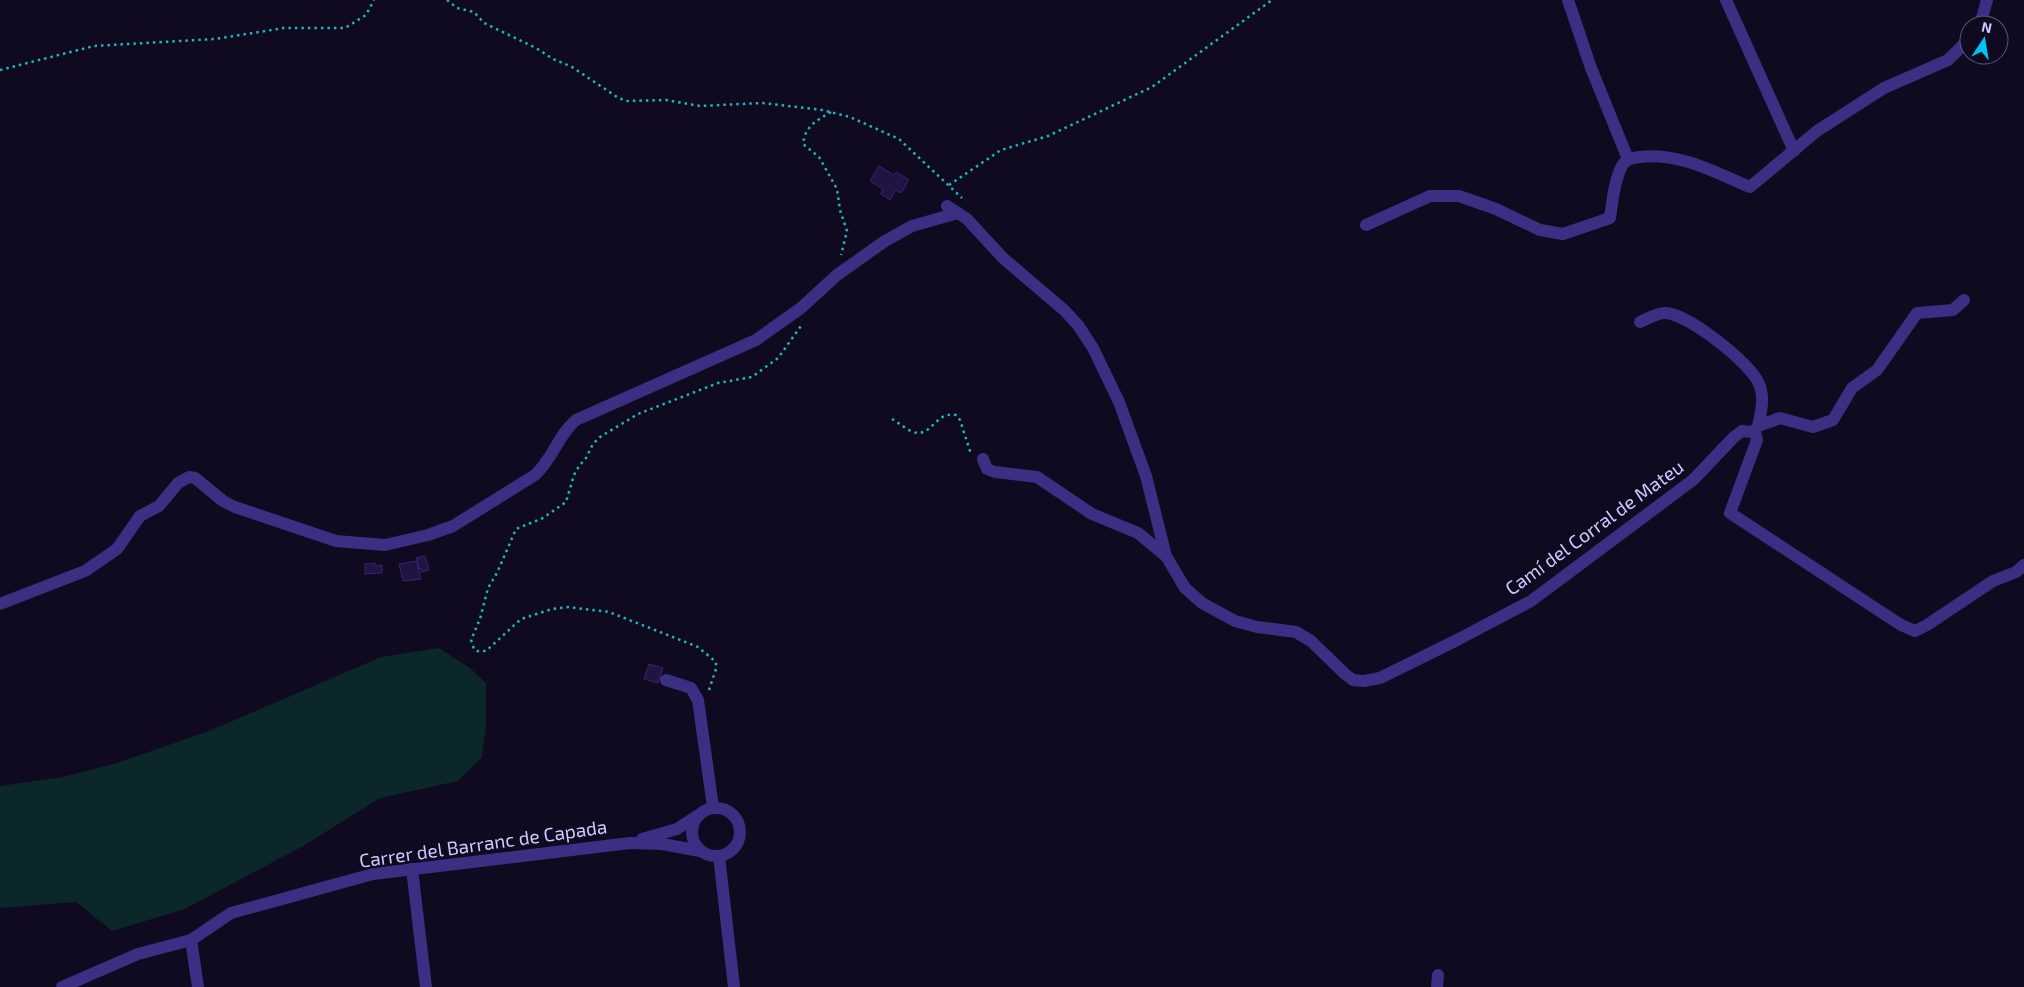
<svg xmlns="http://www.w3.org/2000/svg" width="2024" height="987" viewBox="0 0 2024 987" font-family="'Exo 2',sans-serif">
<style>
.green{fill:#0c2729}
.building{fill:#221442;stroke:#3a2370}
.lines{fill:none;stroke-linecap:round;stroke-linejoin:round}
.path{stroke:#20b4bb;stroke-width:2.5;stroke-dasharray:2.5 4;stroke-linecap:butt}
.minor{stroke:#3b2f83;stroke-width:12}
.labels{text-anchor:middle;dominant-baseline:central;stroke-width:4.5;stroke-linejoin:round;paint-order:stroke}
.street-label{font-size:19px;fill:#d3c7ff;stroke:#0f0a1f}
</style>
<rect width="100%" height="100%" fill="#0f0a1f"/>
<path class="green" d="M439,648L470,668L486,683V726L482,757L458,781L380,798L303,846L185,909L112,931L76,902L0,908V786L63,777L117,763L209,731L381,657Z"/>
<g class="building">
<path d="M879,166L894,175L896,172L909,180L901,193L896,190L890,200L881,194L883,189L870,181Z"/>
<path d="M425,556L429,570L422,572L421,568L419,569L416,558Z"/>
<path d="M417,561L421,579L403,581L399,564Z"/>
<path d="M375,563V566L382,565V573L365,574V564Z"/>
<path d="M649,664L663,668L658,683L644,679Z"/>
</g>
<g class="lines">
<g class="path">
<path d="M447,0L457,8L474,12L484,23L536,48L553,59L572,67L617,97L626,101L666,100L700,106L762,103L822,110L850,117L899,139L962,198"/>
<path d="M0,70L94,46L215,39L284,28H345L366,15L374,0"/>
<path d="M831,112C816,121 805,126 803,144L819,157L837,189L840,210L847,231L841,255"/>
<path d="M949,185L1001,150L1048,136L1152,87L1272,0"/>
<path d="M892,419C899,423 906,429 913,432C932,438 935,411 956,415L960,420L971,454"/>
<path d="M709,690L716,669V662L698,647L609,612L568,607L552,609L521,619L486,651H477L474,649L471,640L480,619L488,588L497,573L516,529L543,518L566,502L574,475L579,466L586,458L593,444L600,437L638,414L718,383L752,377L778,358L801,326"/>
</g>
<g class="minor">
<path d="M1568,0L1591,68L1628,159"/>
<path d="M1726,0L1794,151"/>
<path d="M1980,25L1987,0"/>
<path d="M947,206L967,219L1003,258L1064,310L1078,325L1093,348L1119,402L1146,476L1166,556L1185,588L1202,603L1235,621L1257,627L1296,632L1311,641L1345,674L1353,680L1364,681L1380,678L1457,640L1531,601L1693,480L1734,437L1742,431L1753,432L1756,435L1757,440L1730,513L1901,625L1915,631L1927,625L1993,581L2016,572L2024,565"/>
<path d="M1366,225L1430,196H1459L1496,209L1540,230L1563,234L1610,218C1612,204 1615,172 1625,162C1629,158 1634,158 1639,157C1679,152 1714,172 1750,187L1817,131L1884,88L1948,60L1969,39"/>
<path d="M1640,322C1647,319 1657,313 1665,313C1687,313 1752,364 1759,384C1765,398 1761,413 1758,426"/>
<path d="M1753,432L1758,426L1780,418L1813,427L1833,420L1852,388L1877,370L1917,313L1953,310L1964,300"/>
<path d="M983,459L987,469L995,472L1037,477L1092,514L1138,533L1166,556"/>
<path d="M0,604L85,571L117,549L140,516L159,506L178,483L189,477L195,478L223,501L235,507L336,541L385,545L428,535L453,526L535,475C553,459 558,435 576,420L756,340L801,308L837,275L885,241L912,226L958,213"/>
<path d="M666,680L691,688L698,700L713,807"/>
<circle cx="716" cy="832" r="24"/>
<path d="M642,839L677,829L697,816"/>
<path d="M719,856L734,987"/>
<path d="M412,869L426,987"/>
<path d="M191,940L198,987"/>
<path d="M62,987L138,954L191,940L231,913L373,874L630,843L662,844L700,851"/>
<path d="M1437,987L1438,975"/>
</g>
</g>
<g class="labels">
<g class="street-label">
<text transform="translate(1594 527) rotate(-36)">Camí del Corral de Mateu</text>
<text transform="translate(483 843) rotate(-8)">Carrer del Barranc de Capada</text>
</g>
</g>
<g transform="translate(1984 40) rotate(12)"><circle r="24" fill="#0f0a1f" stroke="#5d5679"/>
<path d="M0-4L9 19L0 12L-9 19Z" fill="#00c2f2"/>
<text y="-8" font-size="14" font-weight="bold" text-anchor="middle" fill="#d3c7ff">N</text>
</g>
</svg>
